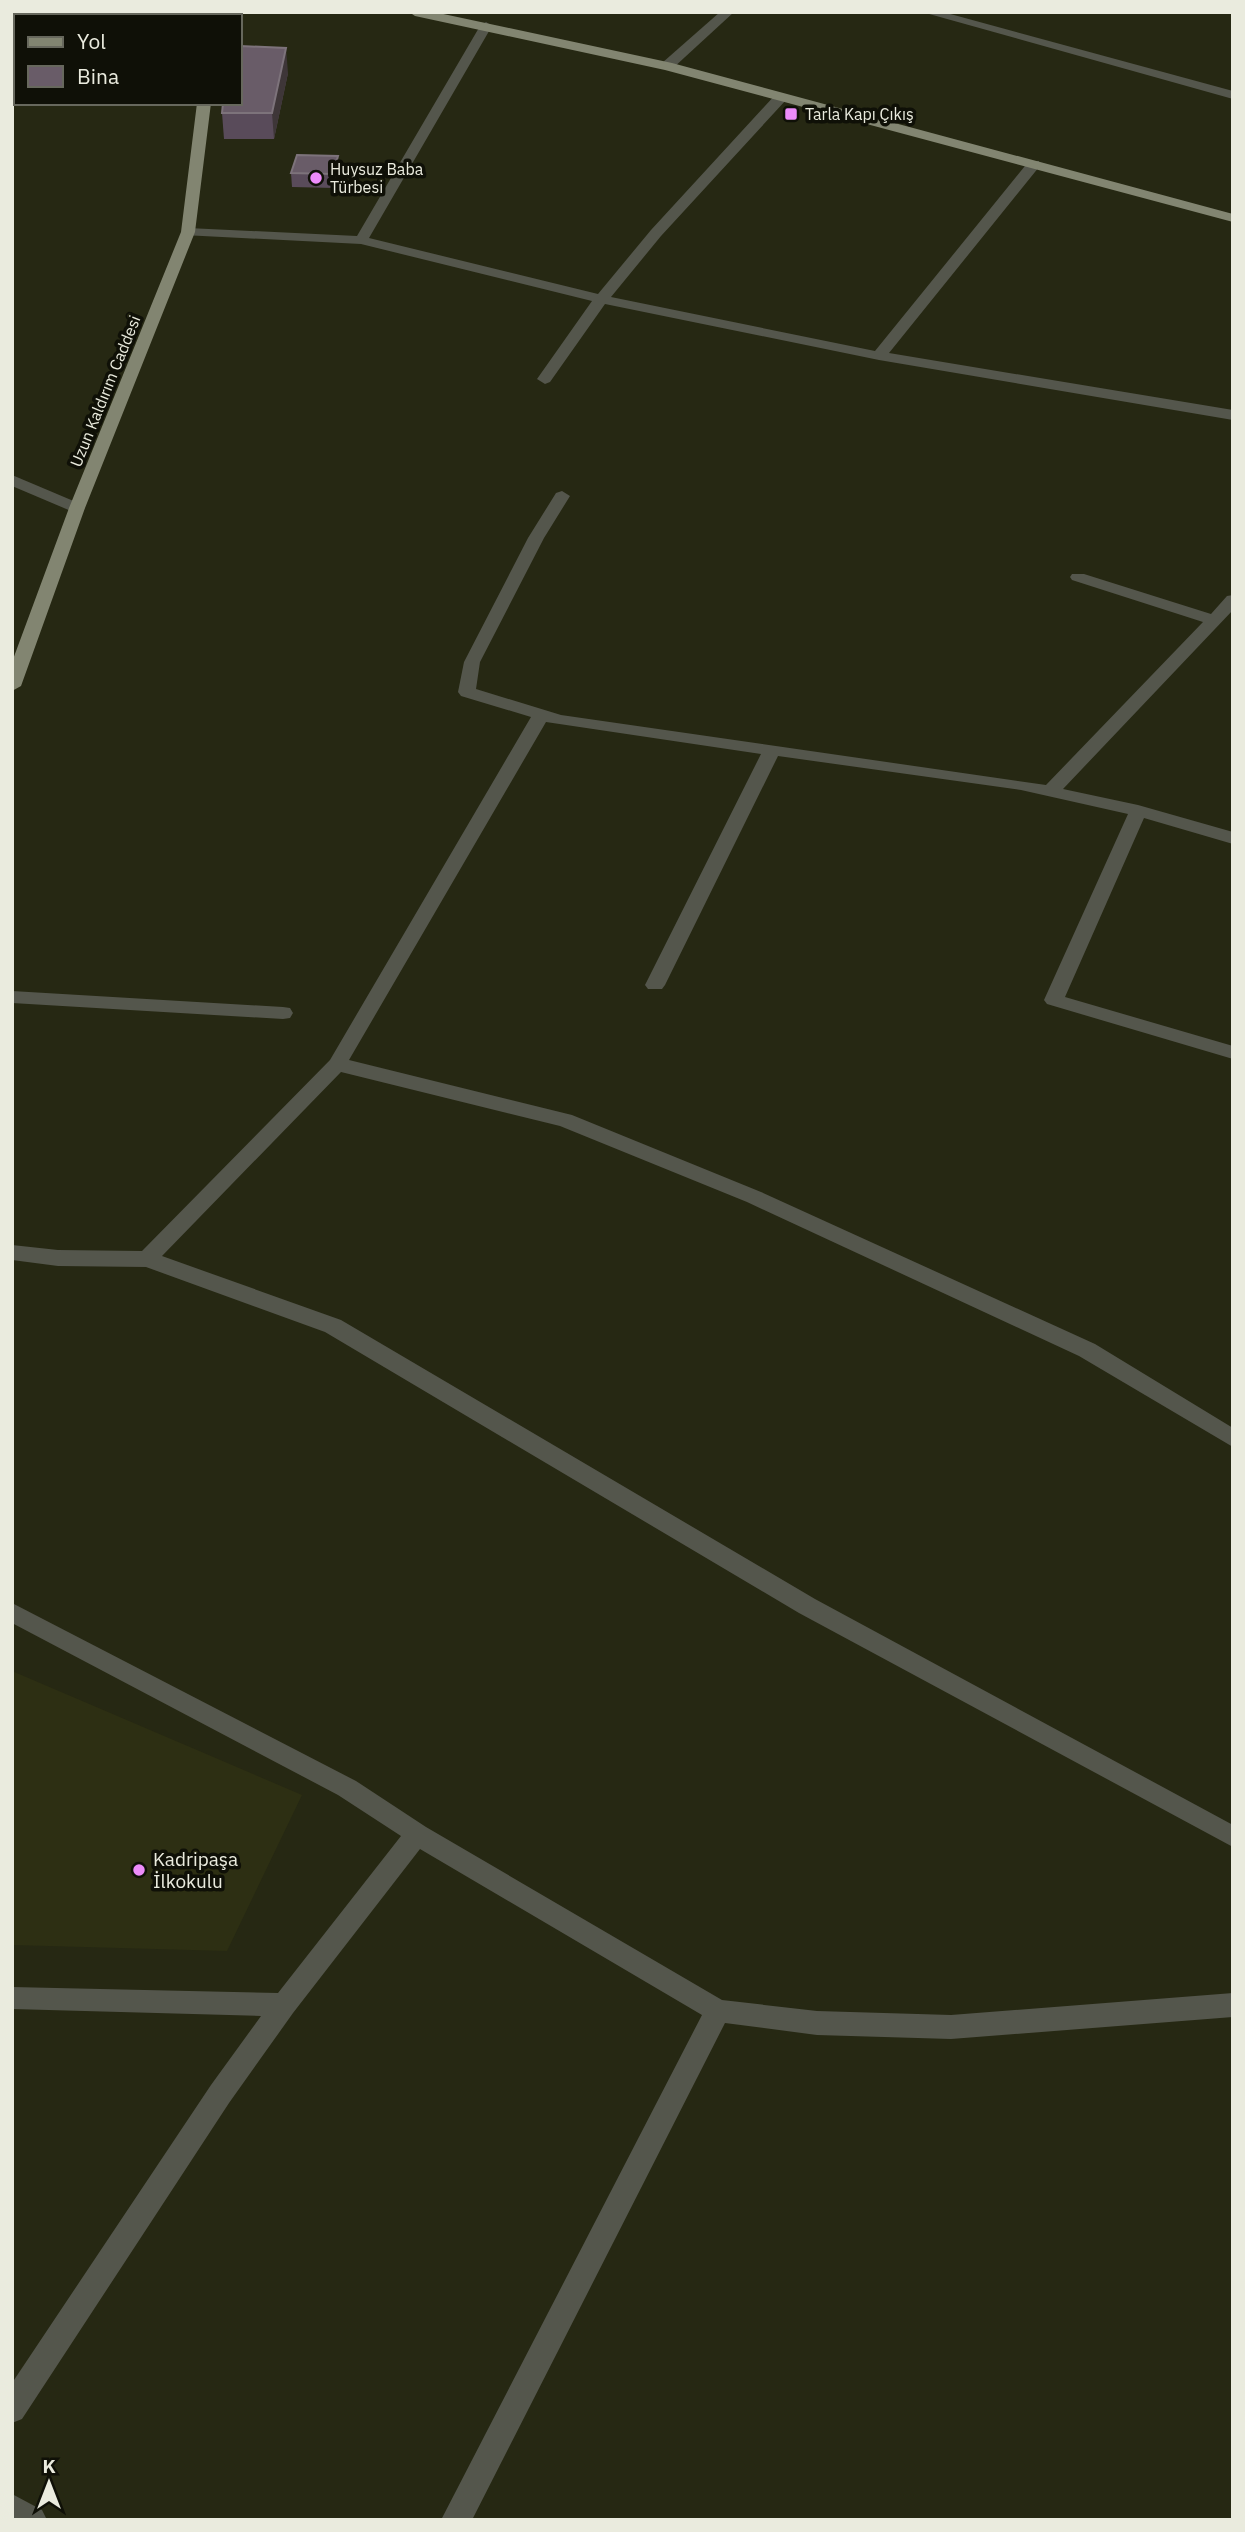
<svg xmlns="http://www.w3.org/2000/svg" width="1245" height="2532" viewBox="0 0 1245 2532" font-family="'IBM Plex Sans',sans-serif">
<style>
.built{fill:#2d2f13}
.lines{fill:none;stroke-linecap:round;stroke-linejoin:round}
.minor{fill:#54564c;fill-rule:evenodd}
.major{fill:#828571;fill-rule:evenodd}
.wall{fill:#594b5a}
.shaded-wall{fill:#3e3638}
.building{fill:#695c68;stroke:#7d737b;stroke-width:2}
.poi-dot{fill:#ed8cfa;stroke:#0f1007;stroke-width:2.5}
.labels{text-anchor:middle;dominant-baseline:central;stroke-width:7;stroke-linejoin:round;paint-order:stroke}
.far-poi-label{font-size:16px;fill:#eaebde;stroke:#0f1007;text-anchor:start}
.far-street-label{font-size:16px;fill:#eaebde;stroke:#0f1007}
.poi-label{font-size:19px;fill:#eaebde;stroke:#0f1007;text-anchor:start}
</style>
<rect width="100%" height="100%" fill="#262813"/>
<path class="built" d="M12,1671L302,1795L227,1951L12,1945Z"/>
<g class="lines">
<g class="minor">
<path d="M720,12H734L672,69H662V63Z"/>
<path d="M922,12H943L1233,91V99Z"/>
<path d="M486,22L492,26L369,238L598,294L651,230L776,94L781,93L788,97L786,100L661,236L611,297L875,351L1029,161H1039V167L889,353L1233,410V420L879,360L605,304L550,382L545,384L537,379L592,301L361,244L183,235L181,232L188,228L357,236L480,26Z"/>
<path d="M12,475L83,505L85,508L77,513L71,511L12,486Z"/>
<path d="M562,491L570,496L544,538L480,662L476,689L561,715L1046,785L1203,622L1072,580L1070,577L1072,574H1084L1211,614L1227,596L1233,595V610L1063,789L1138,805L1233,832V844L1144,818L1065,997L1233,1046V1059L1047,1004L1044,1000L1128,814L1021,790L778,756L665,985L662,989H648L645,985L761,754L546,722L349,1060L572,1115L761,1192L1095,1344L1233,1428V1447L1079,1356L747,1202L560,1126L341,1072L162,1256L341,1320L815,1599L1233,1825V1847L799,1613L325,1332L146,1267L58,1266L12,1260V1245L58,1250L142,1251L330,1060L531,717L461,696L458,692L464,662L528,538L556,493Z"/>
<path d="M12,991L283,1007L290,1008L293,1013L290,1018L283,1019L12,1003Z"/>
<path d="M12,1603L356,1781L426,1827L722,2000L817,2011L951,2015L1233,1993V2017L951,2039L817,2035L725,2023L472,2520H441L702,2015L420,1849L293,2013L229,2103L22,2419L12,2423V2383L211,2085L261,2016L12,2009V1987L278,1993L401,1836L338,1795L12,1623Z"/>
<path d="M12,2494L42,2510L47,2520H12Z"/>
</g>
<g class="major">
<rect x="209" y="12" width="12" height="4"/>
<path d="M409,12H434L672,63L1233,214V222L665,70L415,16Z"/>
<path d="M197,103H211L195,232L85,508L21,686L12,691V662L69,508L181,232Z"/>
</g>
</g>
<g class="wall">
<path d="M288,73L274,139H224L222,113Z"/>
<path d="M339,170L334,188L292,187L291,173Z"/>
</g>
<g class="shaded-wall">
<path d="M286,48L288,73L274,139L272,113Z"/>
<path d="M338,156L339,170L334,188L333,174Z"/>
</g>
<g class="building">
<path d="M240,46L286,48L272,113H222L223,103H240Z"/>
<path d="M297,155L338,156L333,174L291,173Z"/>
</g>
<g class="poi-dot">
<rect x="784" y="107" width="14" height="14" rx="3.5"/>
<circle cx="316" cy="178" r="7"/>
<circle cx="139" cy="1870" r="7"/>
</g>
<g class="labels">
<g class="far-poi-label">
<text x="805" y="114">Tarla Kapı Çıkış</text>
<text x="330" y="169">Huysuz Baba<tspan x="330" dy="18">Türbesi</tspan></text>
</g>
<g class="far-street-label">
<text transform="translate(105 391) rotate(-68)">Uzun Kaldırım Caddesi</text>
</g>
<g class="poi-label">
<text x="153" y="1859">Kadripaşa<tspan x="153" dy="22">İlkokulu</tspan></text>
</g>
</g>
<rect width="1245" height="2532" fill="none" stroke="#eaebde" stroke-width="28"/>
<rect x="14" y="14" width="228" height="91" fill="#0f1007" stroke="#67685d" stroke-width="2"/>
<rect x="28" y="37" width="35" height="10" fill="#828571" stroke="#67685d" stroke-width="2"/>
<text x="77" y="49" font-size="21" fill="#eaebde">Yol</text>
<rect x="28" y="66" width="35" height="21" fill="#695c68" stroke="#67685d" stroke-width="2"/>
<text x="77" y="84" font-size="21" fill="#eaebde">Bina</text>
<g transform="translate(49 2483)" stroke="#0f1007" stroke-width="5" paint-order="stroke">
<path d="M0-5L12 26L0 18L-12 26Z" fill="#eaebde"/>
<text y="-10" font-size="19" font-weight="bold" text-anchor="middle" fill="#eaebde">K</text>
</g>
</svg>
